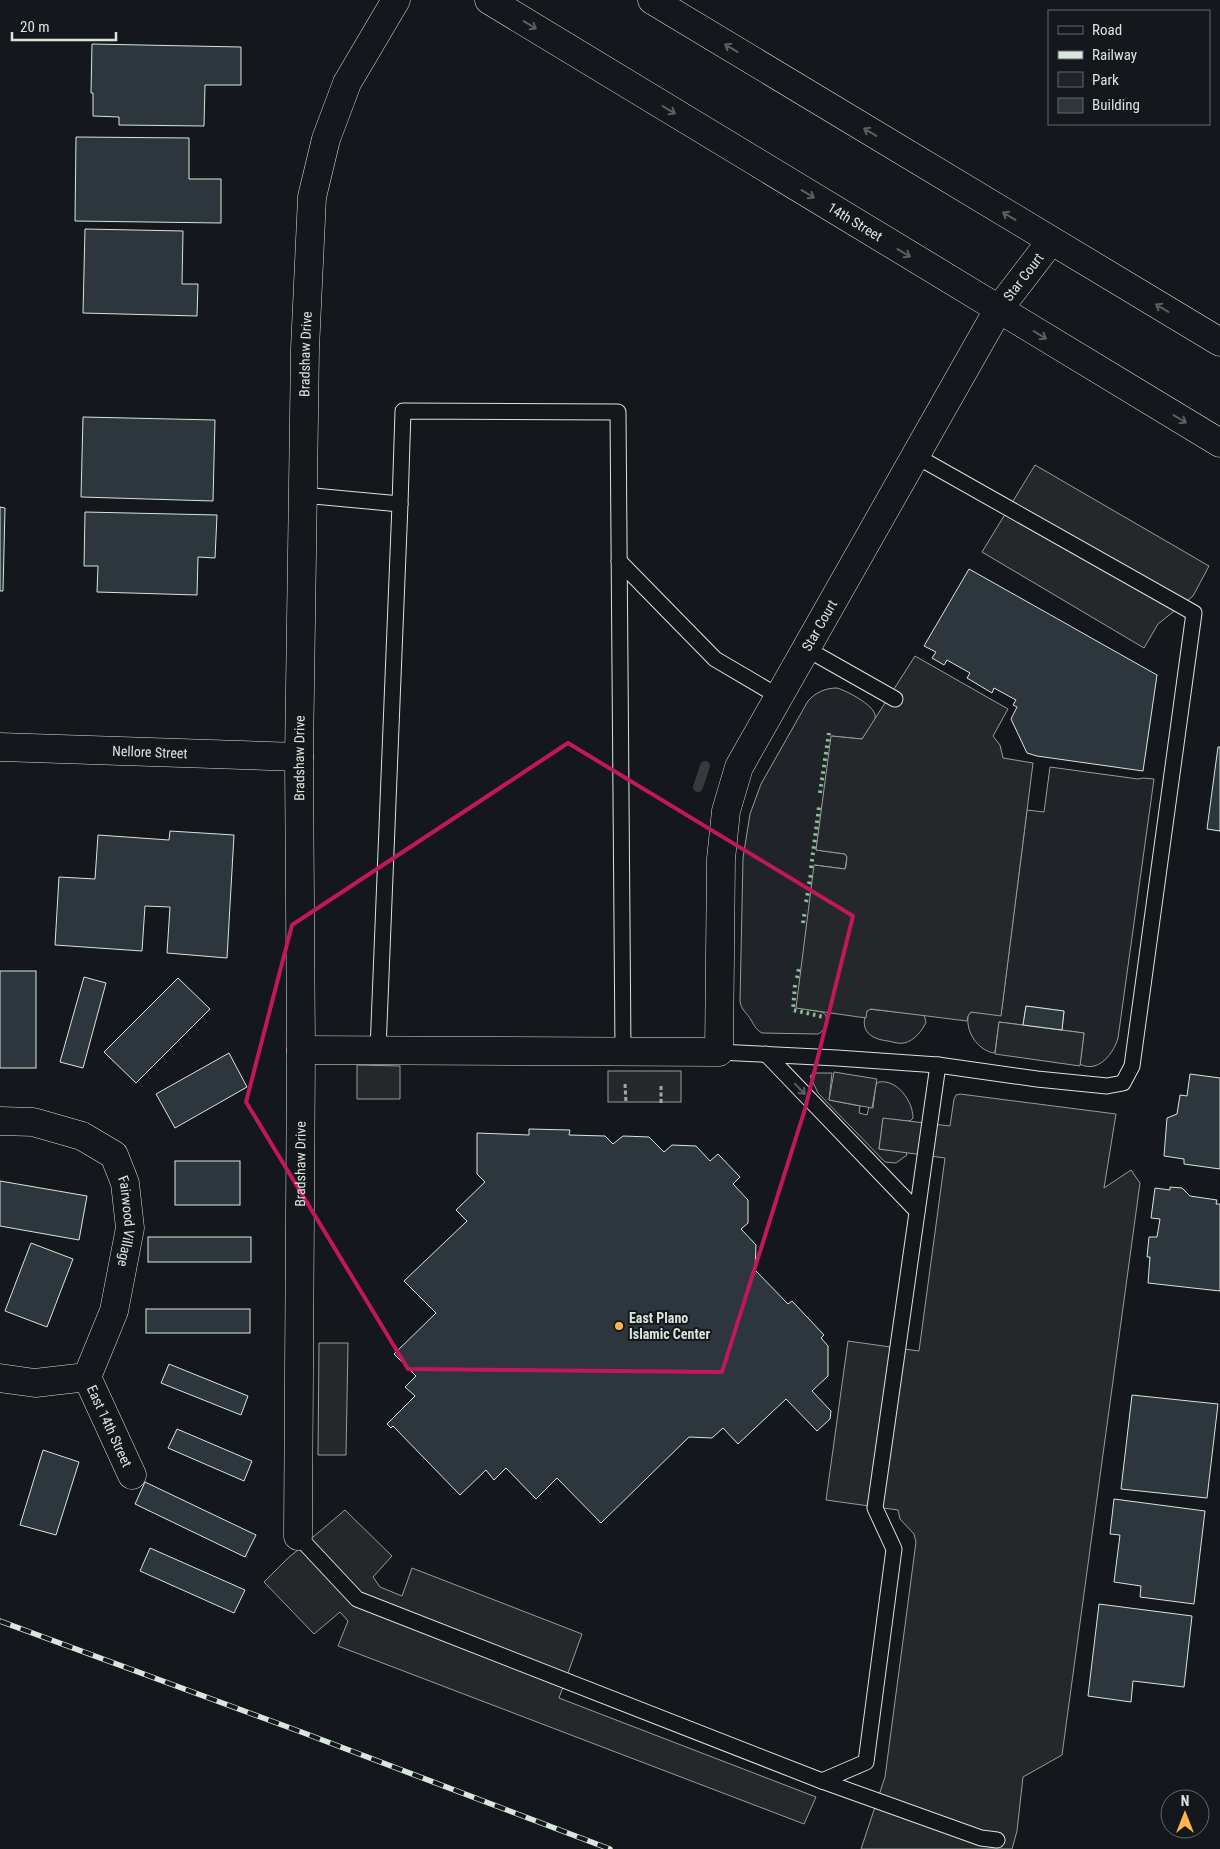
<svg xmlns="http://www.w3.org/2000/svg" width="1220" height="1849" viewBox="0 0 1220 1849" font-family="'Roboto Condensed',sans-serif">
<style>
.green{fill:#202428;stroke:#939e99}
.parking{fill:#24282b;stroke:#939e99}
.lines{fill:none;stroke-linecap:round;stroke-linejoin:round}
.stream{stroke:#363b3e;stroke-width:10}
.building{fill:#2c363c;stroke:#d8e6dc}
.service-casing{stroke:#d8e6dc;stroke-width:17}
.minor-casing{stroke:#d8e6dc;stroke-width:29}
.secondary-casing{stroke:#d8e6dc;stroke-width:29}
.path{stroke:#9da8a2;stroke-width:3;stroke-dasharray:4 2.5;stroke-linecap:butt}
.service{stroke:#14181c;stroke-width:15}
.minor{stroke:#14181c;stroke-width:28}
.secondary{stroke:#14181c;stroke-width:28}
.rail-casing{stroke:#d8e6dc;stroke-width:5.5}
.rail{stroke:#14181c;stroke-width:4;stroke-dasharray:11;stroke-linecap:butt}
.hedge{stroke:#8ac095;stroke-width:4;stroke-dasharray:2.5 4;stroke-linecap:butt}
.oneway{stroke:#59605f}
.marked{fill:none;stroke:#c2185b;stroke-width:4;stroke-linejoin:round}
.poi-dot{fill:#ffb74d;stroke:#14181c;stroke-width:2}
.labels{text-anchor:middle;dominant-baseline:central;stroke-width:4;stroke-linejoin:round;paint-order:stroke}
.street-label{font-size:14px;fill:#d8e6dc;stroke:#14181c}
.poi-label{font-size:14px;font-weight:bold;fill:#d8e6dc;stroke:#14181c;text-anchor:start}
</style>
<rect width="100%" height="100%" fill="#14181c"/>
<g class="green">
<path d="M837,688C847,691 879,707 875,719C872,726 866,733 862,739L832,736L816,850L845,854L847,857L845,869L815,865L797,1008L822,1012L826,1015C827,1024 826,1030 818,1034L762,1033C755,1029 755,1026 751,1020C747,1013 741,1010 740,1001L743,858L750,814L761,784L808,701C816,692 826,688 837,688Z"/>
<path d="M1050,767L1138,779L1143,778L1154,779L1118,1038C1114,1053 1098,1074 1080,1064L1084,1033L1062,1030L1064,1011L1026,1006L1023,1025L999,1022L995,1052L993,1053C977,1049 966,1032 968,1016L971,1012L1001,1015L1027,810L1044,812Z"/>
<path d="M868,1009L924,1015L926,1022C923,1030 914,1041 904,1043C899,1044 893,1042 888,1041C869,1039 858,1029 868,1009Z"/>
<path d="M814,1073H832L829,1100L860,1106L859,1113L867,1115L869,1107L873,1108L876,1084L879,1082C897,1079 913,1101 913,1118L910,1121L883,1119L879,1149L906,1152L907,1155L896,1163L885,1162L818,1093L810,1076Z"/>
</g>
<g class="parking">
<path d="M1035,465L1209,566L1193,596L1158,624L1144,648L982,552Z"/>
<path d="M915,656L1008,709L993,736L1000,745L1003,758L1033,763L1001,1016L971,1012L968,1016L967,1021L871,1009L867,1011L866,1018L796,1008L814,865L845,869L846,866L847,857L845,854L816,850L831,736L862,739Z"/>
<path d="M999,1022L1084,1033L1080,1066L995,1054Z"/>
<path d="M357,1065L400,1066V1099H357Z"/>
<rect x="608" y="1071" width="73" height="31"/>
<path d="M834,1072L877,1079L872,1108L829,1100Z"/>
<path d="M960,1094L1116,1114L1104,1188L1131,1170L1140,1183L1062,1755L1023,1777L1017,1831L1012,1849H861L885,1777L916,1542L914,1534L900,1519L898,1510L826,1500L848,1341L919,1351L945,1158L879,1149L883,1118L950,1126L954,1099L956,1095Z"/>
<path d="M319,1343H348L346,1455H318Z"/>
<path d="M345,1510L392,1556L373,1577L380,1587L402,1596L412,1568L582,1634L559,1698L816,1797L804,1824L338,1646L348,1621L340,1612L314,1634L264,1582L287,1559Z"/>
</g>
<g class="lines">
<path class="stream" d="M698,787L705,766"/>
</g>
<g class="building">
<path d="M92,44L241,47V85H205L204,126L119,125V117L93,116V93H91Z"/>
<path d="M76,137L189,138V179H221V223L75,221Z"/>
<path d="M85,229L183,231L182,284H198L197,316L83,313Z"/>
<path d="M83,417L215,420L213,501L81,497Z"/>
<path d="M0,507L5,508L3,591H0Z"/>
<path d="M85,512L217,515L215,558L198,557L197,595L97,592L98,566H84Z"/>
<path d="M969,569L1157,675L1143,771L1037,756L1027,753L1011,719L1017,707L1013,705L1016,700L994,688L992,693L967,678L970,673L947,660L944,665L932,658L936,652L924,646Z"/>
<path d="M1218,747H1220V831L1207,829Z"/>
<path d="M170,831L234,835L227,958L167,953L170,907L145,906L142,951L55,945L59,877L95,879L98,835L169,840Z"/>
<rect x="0" y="971" width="36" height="97"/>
<path d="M84,977L106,983L83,1068L60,1062Z"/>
<path d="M178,978L210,1009L136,1083L104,1052Z"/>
<path d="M1026,1006L1064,1011L1062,1030L1023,1025Z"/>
<path d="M229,1053L247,1087L175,1128L156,1094Z"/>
<path d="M1190,1074L1220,1078V1169L1184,1164V1159L1164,1156L1167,1118L1177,1114L1180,1095L1187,1096Z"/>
<path d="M529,1129L570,1130L569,1135L605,1136L613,1144L623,1136L649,1137L664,1152L672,1145L696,1146L710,1161L718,1154L740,1177L733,1184L748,1200V1223L741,1229L756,1245L755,1270L788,1304L792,1301L824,1335L821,1338L828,1346V1376L812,1391L831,1411L830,1419L817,1431L786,1399L738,1444L723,1428L712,1438L689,1437L601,1523L557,1478L536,1499L506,1468L494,1480L486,1470L460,1495L393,1426L391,1428L387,1424L415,1396L405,1387L416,1376L394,1354L436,1313L404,1281L467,1221L456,1210L485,1182L477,1174V1133L529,1135Z"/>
<rect x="175" y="1161" width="65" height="44"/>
<path d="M0,1181L87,1196L79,1240L0,1226Z"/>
<path d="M1170,1187L1182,1188L1190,1196L1217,1200L1216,1204H1220V1291L1148,1283L1150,1257H1147L1149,1237H1157L1160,1219L1151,1218L1155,1188L1170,1190Z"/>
<rect x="148" y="1237" width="103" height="25"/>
<path d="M31,1243L73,1259L47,1327L5,1311Z"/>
<rect x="146" y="1309" width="104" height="24"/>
<path d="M169,1364L248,1396L241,1415L161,1383Z"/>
<path d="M1132,1395L1218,1404L1207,1498L1121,1489Z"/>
<path d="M177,1429L252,1461L244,1481L168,1448Z"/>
<path d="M43,1450L79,1462L56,1535L20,1525Z"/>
<path d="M145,1482L256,1535L245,1557L135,1504Z"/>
<path d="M1114,1499L1205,1511L1194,1604L1140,1597L1141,1586L1114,1582L1120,1535L1110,1534Z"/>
<path d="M150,1548L245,1590L234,1613L140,1571Z"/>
<path d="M1099,1604L1192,1616L1184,1687L1133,1681L1131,1702L1088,1696Z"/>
</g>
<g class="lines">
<g class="service-casing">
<g id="service">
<path d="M303,495L400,504L403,411L618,412L623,1052"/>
<path d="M619,561L715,659L778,696"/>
<path d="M805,648L895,699"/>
<path d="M378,1050L400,504"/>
<path d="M719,1052L837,1058L938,1065L1037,1079L1107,1086L1123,1083L1132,1066L1194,613L916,456"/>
<path d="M766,1054L917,1211"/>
<path d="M298,1536L357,1599L822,1781L866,1762L894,1549L875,1508L938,1065"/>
<path d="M822,1781L981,1838L997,1840"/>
</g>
</g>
<g class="minor-casing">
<g id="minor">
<path id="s1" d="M0,747L299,757"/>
<path id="s2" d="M301,1050L719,1052L721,859L726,811L739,767L998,310L1051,241"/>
<path id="s3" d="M0,1121L33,1122L82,1136L114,1155L125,1183L130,1228L114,1311L87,1377L35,1383L0,1378"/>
<path id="s4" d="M87,1377L132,1475"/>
<path id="s5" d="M298,1536L301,1050L299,757L305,349L312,197L326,139L347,83L396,0"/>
</g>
</g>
<g class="secondary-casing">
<g id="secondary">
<path id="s6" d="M489,0L1220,443"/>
<path d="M652,0L1220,342"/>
</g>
</g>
<g class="path">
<path d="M625,1084L626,1103"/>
<path d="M661,1103V1084"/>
</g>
<use href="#service" class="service"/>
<use href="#minor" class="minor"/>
<use href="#secondary" class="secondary"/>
<g class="rail-casing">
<path id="rail" d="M0,1621L304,1733L610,1849"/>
</g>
<use href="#rail" class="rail"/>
<g class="hedge">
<path d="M820,793L829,733"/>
<path d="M811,868L819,807"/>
<path d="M809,884L811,874"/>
<path d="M806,902L808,892"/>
<path d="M803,923L805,910"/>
<path d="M797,978L799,968"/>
<path d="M795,985L793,1010L824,1017"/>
</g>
</g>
<defs><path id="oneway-shaft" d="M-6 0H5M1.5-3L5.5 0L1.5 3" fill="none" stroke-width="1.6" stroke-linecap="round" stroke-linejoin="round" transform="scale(1.25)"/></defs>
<g class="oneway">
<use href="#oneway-shaft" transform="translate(530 25) rotate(31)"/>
<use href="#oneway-shaft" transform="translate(731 48) rotate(-149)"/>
<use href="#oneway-shaft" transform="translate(669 110) rotate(31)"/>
<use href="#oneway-shaft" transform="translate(870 132) rotate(-149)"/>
<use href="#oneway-shaft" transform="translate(808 194) rotate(31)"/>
<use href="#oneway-shaft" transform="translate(1009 216) rotate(-149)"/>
<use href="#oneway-shaft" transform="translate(904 253) rotate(31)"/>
<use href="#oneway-shaft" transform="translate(1162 308) rotate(-149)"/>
<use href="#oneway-shaft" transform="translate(1040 335) rotate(31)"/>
<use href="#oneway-shaft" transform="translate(1180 419) rotate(31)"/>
<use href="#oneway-shaft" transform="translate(800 1089) rotate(46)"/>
</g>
<path class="marked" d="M568,743L853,916L805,1109L722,1372L408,1369L246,1102L292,925Z"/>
<circle class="poi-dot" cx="619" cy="1326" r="5"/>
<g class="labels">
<g class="street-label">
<text stroke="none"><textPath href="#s6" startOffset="428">14th Street</textPath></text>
<text stroke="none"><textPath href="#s2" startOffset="1272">Star Court</textPath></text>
<text stroke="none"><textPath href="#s5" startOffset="1182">Bradshaw Drive</textPath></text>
<text stroke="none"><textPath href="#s2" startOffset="868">Star Court</textPath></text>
<text stroke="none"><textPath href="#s1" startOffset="150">Nellore Street</textPath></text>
<text stroke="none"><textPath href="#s5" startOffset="778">Bradshaw Drive</textPath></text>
<text stroke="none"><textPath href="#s5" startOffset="372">Bradshaw Drive</textPath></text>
<text stroke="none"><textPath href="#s3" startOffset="190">Fairwood Village</textPath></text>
<text stroke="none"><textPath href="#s4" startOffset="54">East 14th Street</textPath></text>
</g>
<g class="poi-label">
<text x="629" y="1318">East Plano<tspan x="629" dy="16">Islamic Center</tspan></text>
</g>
</g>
<rect x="1048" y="10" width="162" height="115" fill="#14181c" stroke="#626a69"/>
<rect x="1058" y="26" width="25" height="8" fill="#14181c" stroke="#626a69"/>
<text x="1092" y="35" font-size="15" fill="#d8e6dc">Road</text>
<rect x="1058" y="51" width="25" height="8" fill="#d8e6dc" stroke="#626a69"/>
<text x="1092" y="60" font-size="15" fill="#d8e6dc">Railway</text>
<rect x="1058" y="72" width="25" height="15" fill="#202428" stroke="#626a69"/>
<text x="1092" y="85" font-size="15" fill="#d8e6dc">Park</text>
<rect x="1058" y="98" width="25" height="15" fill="#2c363c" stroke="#626a69"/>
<text x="1092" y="110" font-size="15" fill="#d8e6dc">Building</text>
<g transform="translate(1185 1814)"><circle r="24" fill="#14181c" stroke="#626a69"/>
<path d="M0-4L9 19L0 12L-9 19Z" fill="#ffb74d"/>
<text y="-8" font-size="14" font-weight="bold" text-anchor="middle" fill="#d8e6dc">N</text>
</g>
<path d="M12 32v8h104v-8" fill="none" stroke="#d8e6dc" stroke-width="2.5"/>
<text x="20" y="32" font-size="15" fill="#d8e6dc" stroke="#14181c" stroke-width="4" paint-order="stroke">20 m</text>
</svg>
